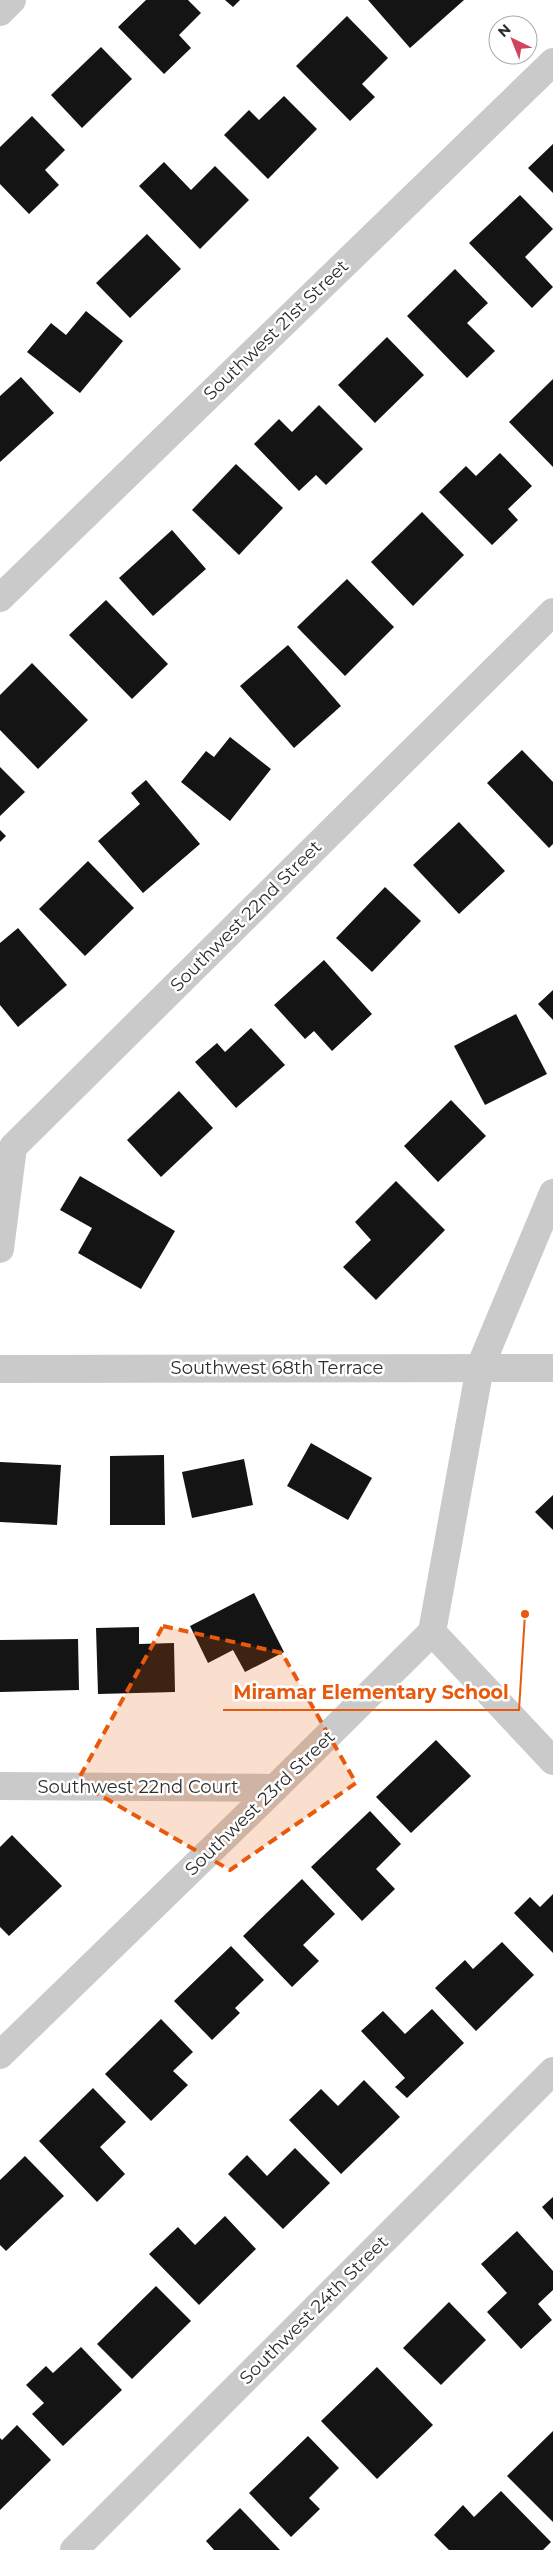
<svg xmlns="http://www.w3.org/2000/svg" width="553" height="2550" viewBox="0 0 553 2550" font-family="Montserrat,sans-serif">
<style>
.building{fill:#141414}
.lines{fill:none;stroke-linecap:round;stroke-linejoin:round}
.minor{stroke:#cacaca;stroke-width:28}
.marked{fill:#e8590c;fill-opacity:0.2;stroke:#e8590c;stroke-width:4;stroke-dasharray:10 6;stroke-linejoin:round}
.labels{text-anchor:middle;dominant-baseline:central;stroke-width:5;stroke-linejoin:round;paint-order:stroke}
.street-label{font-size:18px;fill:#2d2d2d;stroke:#fff}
.leader{fill:none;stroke:#e8590c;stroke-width:2}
.callout-dot{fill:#e8590c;stroke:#fff;stroke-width:2}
.callout-label{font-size:19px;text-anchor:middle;font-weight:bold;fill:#e8590c;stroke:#fff;stroke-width:5;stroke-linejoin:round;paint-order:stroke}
</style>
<rect width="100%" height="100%" fill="#fff"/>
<g class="building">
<path d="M146,0H188L201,13L179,35L191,48L164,74L118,27Z"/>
<path d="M225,0H240L233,7Z"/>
<path d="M368,0H464L410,48Z"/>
<path d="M347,16L388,58L362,84L375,97L350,121L296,66Z"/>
<path d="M101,47L132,79L82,128L51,95Z"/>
<path d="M284,96L317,129L268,179L224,135L249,110L259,120Z"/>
<path d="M32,116L65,150L45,170L59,185L29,214L0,184V147Z"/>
<path d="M553,144V193L528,168Z"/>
<path d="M164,162L191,190L215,166L249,200L200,249L139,186Z"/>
<path d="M520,195L553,229L525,257L553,287L532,308L469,243Z"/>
<path d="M147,234L181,269L130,318L96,283Z"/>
<path d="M455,269L488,303L467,323L495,351L467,378L407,316Z"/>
<path d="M86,311L123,341L80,393L27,352L51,323L66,335Z"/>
<path d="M387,337L424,375L375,423L338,385Z"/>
<path d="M21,377L54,413L0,462V396Z"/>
<path d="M553,379V467L509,422Z"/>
<path d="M319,405L363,449L326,485L316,475L299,491L254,444L279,419L292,432Z"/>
<path d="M500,453L532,486L508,509L518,520L492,545L439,492L466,466L476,476Z"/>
<path d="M236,464L283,508L239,555L192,510Z"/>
<path d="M422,512L464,555L413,606L371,562Z"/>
<path d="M172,530L206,569L153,616L119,578Z"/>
<path d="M347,579L394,627L345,676L297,627Z"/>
<path d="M106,600L168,664L132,699L69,635Z"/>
<path d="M288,645L341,706L294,748L240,686Z"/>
<path d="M32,663L88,720L38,769L0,730V695Z"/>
<path d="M230,737L271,769L230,821L181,782L206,751L214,757Z"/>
<path d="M522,750L553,782V844L549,848L487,783Z"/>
<path d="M0,767L25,792L0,816Z"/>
<path d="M146,780L200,844L143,893L98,841L140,804L131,793Z"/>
<path d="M459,822L505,871L459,914L413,865Z"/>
<path d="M0,830L6,836L0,842Z"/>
<path d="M88,861L134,908L85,956L39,909Z"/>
<path d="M385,887L421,921L372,972L336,938Z"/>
<path d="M18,928L67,985L18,1027L0,1005V943Z"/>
<path d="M324,960L372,1014L332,1051L314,1031L305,1039L274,1005Z"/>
<path d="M553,990V1020L538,1004Z"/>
<path d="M516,1014L547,1074L485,1105L454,1046Z"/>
<path d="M251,1028L285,1065L236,1108L195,1062L217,1043L225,1052Z"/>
<path d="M179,1091L213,1128L161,1177L127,1140Z"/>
<path d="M451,1100L486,1136L438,1182L404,1146Z"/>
<path d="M80,1176L175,1231L141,1289L78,1253L92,1228L60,1210Z"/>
<path d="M396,1181L445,1230L376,1300L343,1267L371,1240L355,1222Z"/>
<path d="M311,1443L372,1478L348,1520L287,1486Z"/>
<path d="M164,1455L165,1525H110V1456Z"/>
<path d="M244,1459L253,1505L192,1518L182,1472Z"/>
<path d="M0,1462L61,1465L57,1525L0,1522Z"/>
<path d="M553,1495V1530L535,1512Z"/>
<path d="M254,1593L284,1652L245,1672L233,1650L208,1663L190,1626Z"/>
<path d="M139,1627V1644L174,1643L175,1692L98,1694L96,1628Z"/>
<path d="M78,1639L79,1690L0,1692V1640Z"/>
<path d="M436,1740L471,1776L411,1833L376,1797Z"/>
<path d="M370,1811L401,1844L376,1869L395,1889L362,1921L311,1867Z"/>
<path d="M12,1835L62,1886L9,1936L0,1927V1847Z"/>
<path d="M302,1879L335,1914L303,1945L319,1961L292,1987L243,1936Z"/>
<path d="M553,1894V1953L514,1913L530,1897L540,1907Z"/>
<path d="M502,1942L534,1975L476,2031L435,1988L465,1960L473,1969Z"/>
<path d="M231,1946L264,1980L235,2008L240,2013L212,2040L174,2001Z"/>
<path d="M432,2009L464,2043L407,2098L395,2087L405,2078L361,2031L383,2011L405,2034Z"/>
<path d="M161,2019L193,2052L173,2071L188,2085L151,2121L105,2074Z"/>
<path d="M364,2080L400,2117L341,2174L289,2120L321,2089L338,2106Z"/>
<path d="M93,2088L126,2122L100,2147L125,2174L97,2202L39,2141Z"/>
<path d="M295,2148L330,2183L283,2229L228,2174L247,2155L267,2176Z"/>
<path d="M25,2156L64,2196L6,2251L0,2245V2180Z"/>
<path d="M553,2197V2220L542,2207Z"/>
<path d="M225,2216L256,2249L199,2305L149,2254L178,2227L195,2245Z"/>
<path d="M517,2231L553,2271V2290L538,2304L552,2320L521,2349L487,2312L507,2293L481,2264Z"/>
<path d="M156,2286L191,2321L132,2379L97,2344Z"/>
<path d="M449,2302L486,2340L441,2385L403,2348Z"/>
<path d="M81,2347L122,2390L63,2446L32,2414L44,2403L26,2385L46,2366L53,2373Z"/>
<path d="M377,2367L433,2425L377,2479L321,2421Z"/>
<path d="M17,2425L51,2460L0,2510V2438L2,2440Z"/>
<path d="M553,2431V2522L507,2476Z"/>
<path d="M308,2436L339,2468L309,2498L320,2509L291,2537L249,2493Z"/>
<path d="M501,2491L551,2542L543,2550H449L434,2535L463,2505L474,2517Z"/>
<path d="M240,2508L280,2550H214L206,2541Z"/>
</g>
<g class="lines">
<g class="minor">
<path d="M0,12L12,0"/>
<path d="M0,598L553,62"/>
<path d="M0,1249L13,1147L553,612"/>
<path d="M0,1369L553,1368"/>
<path d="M432,1632L553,1761"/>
<path d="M0,1786L275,1788"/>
<path d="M0,2055L275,1788L432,1632L480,1367L553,1193"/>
<path d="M74,2550L553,2071"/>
</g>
</g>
<path class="marked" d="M163,1626L282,1653L356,1783L230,1870L77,1782Z"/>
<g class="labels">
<g class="street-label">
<text transform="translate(276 330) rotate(-44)">Southwest 21st Street</text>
<text transform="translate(246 916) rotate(-45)">Southwest 22nd Street</text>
<text x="277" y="1368">Southwest 68th Terrace</text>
<text x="138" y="1787">Southwest 22nd Court</text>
<text transform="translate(260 1803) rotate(-44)">Southwest 23rd Street</text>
<text transform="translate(314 2310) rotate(-45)">Southwest 24th Street</text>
</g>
</g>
<path class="leader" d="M525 1614L519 1710H223"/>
<circle class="callout-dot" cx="525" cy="1614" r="5"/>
<g class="callout-label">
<text x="371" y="1699">Miramar Elementary School</text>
</g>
<g transform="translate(513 40) rotate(317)"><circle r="24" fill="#ffffff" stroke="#ababab"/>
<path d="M0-4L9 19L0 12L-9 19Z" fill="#d1425e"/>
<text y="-8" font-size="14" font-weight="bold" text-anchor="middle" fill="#2d2d2d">N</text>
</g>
</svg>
